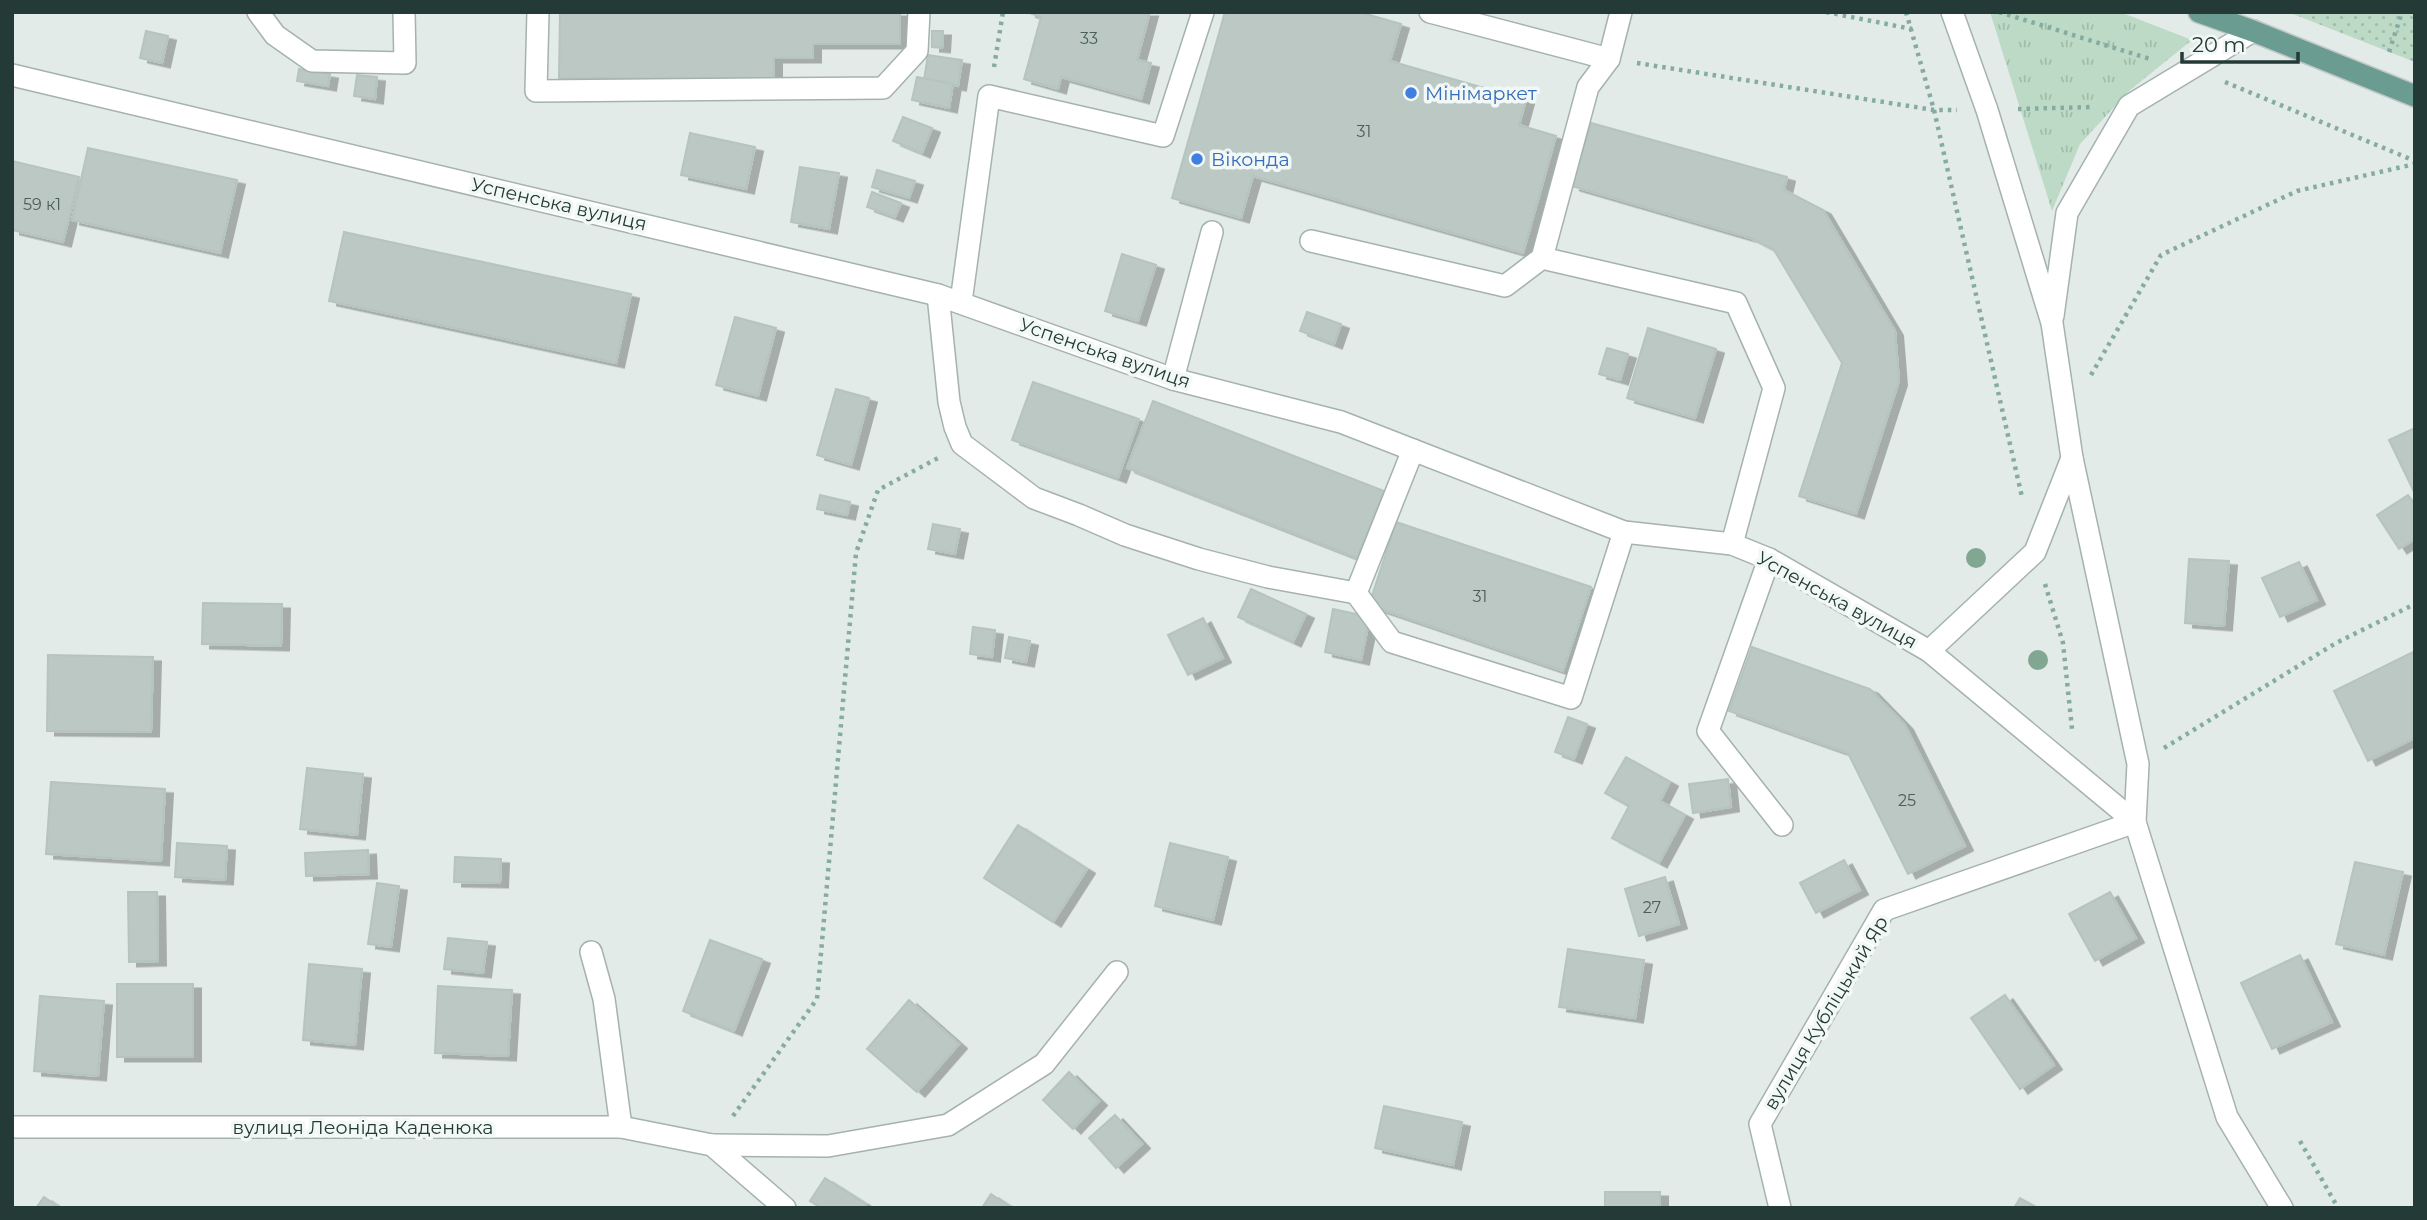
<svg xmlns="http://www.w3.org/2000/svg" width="2427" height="1220" viewBox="0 0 2427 1220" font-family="Montserrat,sans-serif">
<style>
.grass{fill:url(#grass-tufts)}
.park{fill:url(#park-dots)}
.building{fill:#bbc8c4;stroke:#b5c4bf;stroke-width:2;filter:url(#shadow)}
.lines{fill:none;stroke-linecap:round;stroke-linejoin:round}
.minor-casing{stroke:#a5b2af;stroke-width:24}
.major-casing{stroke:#c2c8c7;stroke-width:24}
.path{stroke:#86aba2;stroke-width:4.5;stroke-dasharray:3.5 5;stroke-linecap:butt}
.minor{stroke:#fff;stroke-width:21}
.major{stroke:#6b9c92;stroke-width:21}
.tree{fill:#81a692}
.shop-dot{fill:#3f7fe0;stroke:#f2f8f5;stroke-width:2.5}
.labels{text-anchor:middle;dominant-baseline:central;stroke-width:7;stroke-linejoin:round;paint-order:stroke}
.number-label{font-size:16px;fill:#4a5e5a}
.shop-label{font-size:19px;fill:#366cbe;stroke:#f2f8f5;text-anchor:start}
.street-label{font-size:19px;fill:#243a36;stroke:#f2f8f5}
</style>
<defs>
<pattern id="grass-tufts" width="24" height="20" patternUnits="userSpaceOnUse" patternTransform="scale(1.75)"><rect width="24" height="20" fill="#bddac7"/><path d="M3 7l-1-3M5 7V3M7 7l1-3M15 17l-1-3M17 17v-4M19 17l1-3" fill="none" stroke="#a2bcac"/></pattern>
<pattern id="park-dots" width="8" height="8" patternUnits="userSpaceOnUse" patternTransform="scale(1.75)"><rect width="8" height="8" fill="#bddac7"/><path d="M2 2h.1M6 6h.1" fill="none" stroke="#a2bcac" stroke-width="1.8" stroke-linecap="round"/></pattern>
<filter id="shadow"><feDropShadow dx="8" dy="4.5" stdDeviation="0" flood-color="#0004"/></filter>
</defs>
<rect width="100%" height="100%" fill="#e2ebe8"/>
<path class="grass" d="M1990,12H2120L2192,40L2129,91L2080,144L2052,211Z"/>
<path class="park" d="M2288,12H2415V62Z"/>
<g class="building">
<path d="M560,12H900V44H813V58H774V79L559,78Z"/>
<path d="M1150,12L1137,60L1151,63L1141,99L1061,77L1058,89L1024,79L1041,17L1027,12Z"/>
<path d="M1225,12H1359L1401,24L1390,61L1526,100L1519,125L1556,136L1523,253L1253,176L1241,218L1172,198Z"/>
<path d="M146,31L168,36L162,63L140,58Z"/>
<path d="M932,31H943L942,48L932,47Z"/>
<path d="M928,55L962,60L958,86L924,80Z"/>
<path d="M299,69L330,74L328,86L297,81Z"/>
<path d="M357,75L377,77L375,99L354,96Z"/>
<path d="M917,77L953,84L949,108L912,100Z"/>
<path d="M903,117L932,128L922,153L893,141Z"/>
<path d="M1591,123L1787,177L1784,190L1823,210L1895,331L1899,381L1856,514L1799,496L1842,363L1774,250L1751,238L1572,186Z"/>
<path d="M690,133L755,147L746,189L681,175Z"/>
<path d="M88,148L237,180L220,253L72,220Z"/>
<path d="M12,161L79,177L63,242L12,230Z"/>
<path d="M800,167L839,173L829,229L791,222Z"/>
<path d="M877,170L915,181L909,198L872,187Z"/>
<path d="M872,192L901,203L895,217L867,207Z"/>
<path d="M344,232L631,294L616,363L329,301Z"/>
<path d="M1122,254L1156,265L1138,321L1105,311Z"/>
<path d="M1307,312L1341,324L1334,344L1300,331Z"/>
<path d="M735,317L776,328L758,396L716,385Z"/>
<path d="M1648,328L1716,349L1695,418L1627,398Z"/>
<path d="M1607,348L1628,354L1620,380L1599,374Z"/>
<path d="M1033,382L1139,419L1118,478L1012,440Z"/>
<path d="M836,389L869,398L851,465L817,455Z"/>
<path d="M1153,401L1384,491L1357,558L1127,468Z"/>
<path d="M2415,428V494L2389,440Z"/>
<path d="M820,495L850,502L847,515L817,509Z"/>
<path d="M2408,495L2415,504V539L2399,549L2377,515Z"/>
<path d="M1396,522L1591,587L1563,671L1369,605Z"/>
<path d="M933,524L960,529L955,554L928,549Z"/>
<path d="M2189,559L2229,561L2224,626L2185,623Z"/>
<path d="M2299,562L2317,600L2280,617L2262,578Z"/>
<path d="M1251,589L1306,614L1293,642L1238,617Z"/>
<path d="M203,603L282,604L281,646L202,644Z"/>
<path d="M1333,609L1370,617L1361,660L1325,652Z"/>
<path d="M1203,618L1223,658L1188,675L1168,635Z"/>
<path d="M973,627L995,630L992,657L970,654Z"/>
<path d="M1009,637L1030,641L1026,662L1005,658Z"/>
<path d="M1752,647L1870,689L1905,725L1965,846L1908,874L1848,753L1729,711Z"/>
<path d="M2415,651V738L2368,761L2334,691Z"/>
<path d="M48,655L153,657L151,732L47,731Z"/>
<path d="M1568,717L1587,724L1574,759L1555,752Z"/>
<path d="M1626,757L1670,782L1660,801L1685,815L1659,863L1612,838L1629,806L1605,793Z"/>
<path d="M307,768L363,774L357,835L300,829Z"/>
<path d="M1728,779L1731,807L1693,813L1689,784Z"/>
<path d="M51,782L165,789L161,861L46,854Z"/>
<path d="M1018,825L1087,869L1053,922L984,878Z"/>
<path d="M177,843L227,846L225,880L175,877Z"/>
<path d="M1170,843L1228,857L1213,920L1155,906Z"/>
<path d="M368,850L369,874L306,876L305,853Z"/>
<path d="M455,857L501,859L500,883L454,882Z"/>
<path d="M1844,860L1860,890L1816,913L1800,883Z"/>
<path d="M2355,862L2403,872L2384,955L2336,944Z"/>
<path d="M1665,877L1679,924L1639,936L1625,889Z"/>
<path d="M377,883L399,886L391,947L368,944Z"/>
<path d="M128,892H157L158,961L129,962Z"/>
<path d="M2110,892L2136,938L2095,961L2069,914Z"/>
<path d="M448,938L487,942L483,973L444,969Z"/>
<path d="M710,940L762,959L734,1031L683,1011Z"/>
<path d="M1568,949L1644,960L1635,1018L1559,1007Z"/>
<path d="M2300,955L2332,1022L2272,1049L2241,983Z"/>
<path d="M309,964L362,969L355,1045L303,1040Z"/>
<rect x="117" y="984" width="76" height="73"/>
<path d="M438,986L512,990L508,1056L435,1053Z"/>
<path d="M2005,995L2054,1065L2020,1089L1971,1018Z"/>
<path d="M40,996L104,1001L98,1076L34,1071Z"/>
<path d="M909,1000L959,1044L917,1092L867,1049Z"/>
<path d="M1069,1072L1099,1101L1073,1129L1043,1100Z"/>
<path d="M1384,1106L1462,1122L1453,1165L1375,1148Z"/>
<path d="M1115,1115L1142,1144L1116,1168L1089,1138Z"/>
<path d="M825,1178L866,1204L863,1208H821L810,1201Z"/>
<rect x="1605" y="1192" width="55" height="16"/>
<path d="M991,1194L1012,1208H982Z"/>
<path d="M44,1197L60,1208H36Z"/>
<path d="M2020,1198L2037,1208H2014Z"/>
</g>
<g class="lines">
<g class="minor-casing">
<g id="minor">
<path d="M258,12L275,35L312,61L405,63L404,12"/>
<path d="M538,12L536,91L883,88L917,51L919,12"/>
<path d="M1430,12L1609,59"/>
<path d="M1621,12L1609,59L1588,87L1542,258L1736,303L1774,388L1732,544"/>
<path d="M1952,12L1987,110L2052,323L2072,458L2138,764L2135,822L2227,1117L2282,1208"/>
<path d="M12,75L938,295L1173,379L1341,422L1624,532L1732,544L1769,559L1929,651L2035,552L2072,458"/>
<path d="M1311,241L1505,286L1542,258"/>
<path d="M938,295L949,402L955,427L962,444L1034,498L1079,515L1125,535L1199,559L1268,577L1356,593L1413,450"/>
<path d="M961,302L989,96L1163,136L1203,12"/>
<path d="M2053,316L2067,213L2129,106L2253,31"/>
<path d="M1173,379L1212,232"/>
<path d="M1769,559L1708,731L1782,825"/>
<path d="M1356,593L1392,642L1571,698L1624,532"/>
<path d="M1929,651L2135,822"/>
<path d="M591,952L604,999L621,1127"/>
<path d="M12,1127H621L712,1145L785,1208"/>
<path d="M712,1145L828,1146L948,1125L1044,1064L1117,972"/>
<path d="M1780,1208L1760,1124L1884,910L2135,822"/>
</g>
</g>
<g class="major-casing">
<path id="major" d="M2199,12L2253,31L2415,96"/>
</g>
<g class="path">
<path d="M1826,12L1912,29"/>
<path d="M1906,12L1934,110L2022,497"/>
<path d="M1999,12L2150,59"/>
<path d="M2389,52L2402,12"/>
<path d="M1637,63L1934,110H1957"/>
<path d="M994,67L1003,12"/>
<path d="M2225,82L2415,161"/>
<path d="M2018,109L2093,107"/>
<path d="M2091,375L2161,255L2297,191L2415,164"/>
<path d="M2045,584L2063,643L2072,729"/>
<path d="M2164,748L2336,643L2415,604"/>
<path d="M733,1116L817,999L856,553L878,490L938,458"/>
<path d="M2300,1141L2338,1208"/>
</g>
<use href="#minor" class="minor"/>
<use href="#major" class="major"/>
</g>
<g class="tree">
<circle cx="1976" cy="558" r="10"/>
<circle cx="2038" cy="660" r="10"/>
</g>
<g class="shop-dot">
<circle cx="1411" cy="93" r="7"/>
<circle cx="1197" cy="159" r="7"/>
</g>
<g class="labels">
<g class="number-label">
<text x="1089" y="38">33</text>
<text x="1364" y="131">31</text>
<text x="42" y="204">59 к1</text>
<text x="1480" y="596">31</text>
<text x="1907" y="800">25</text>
<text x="1652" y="907">27</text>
</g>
<g class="shop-label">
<text x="1425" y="93">Мінімаркет</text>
<text x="1211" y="159">Віконда</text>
</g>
<g class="street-label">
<text transform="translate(559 204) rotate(13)">Успенська вулиця</text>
<text transform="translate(1105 353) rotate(19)">Успенська вулиця</text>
<text transform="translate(1837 600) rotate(29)">Успенська вулиця</text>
<text transform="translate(1826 1013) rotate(-59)">вулиця Кубліцький Яр</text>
<text x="363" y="1127">вулиця Леоніда Каденюка</text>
</g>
</g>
<rect width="2427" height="1220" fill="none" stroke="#243a36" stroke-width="28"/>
<path d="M2182 52v10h116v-10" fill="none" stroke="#243a36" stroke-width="3.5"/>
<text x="2192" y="52" font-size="21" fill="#243a36" stroke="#f2f8f5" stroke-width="5" paint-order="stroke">20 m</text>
</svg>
